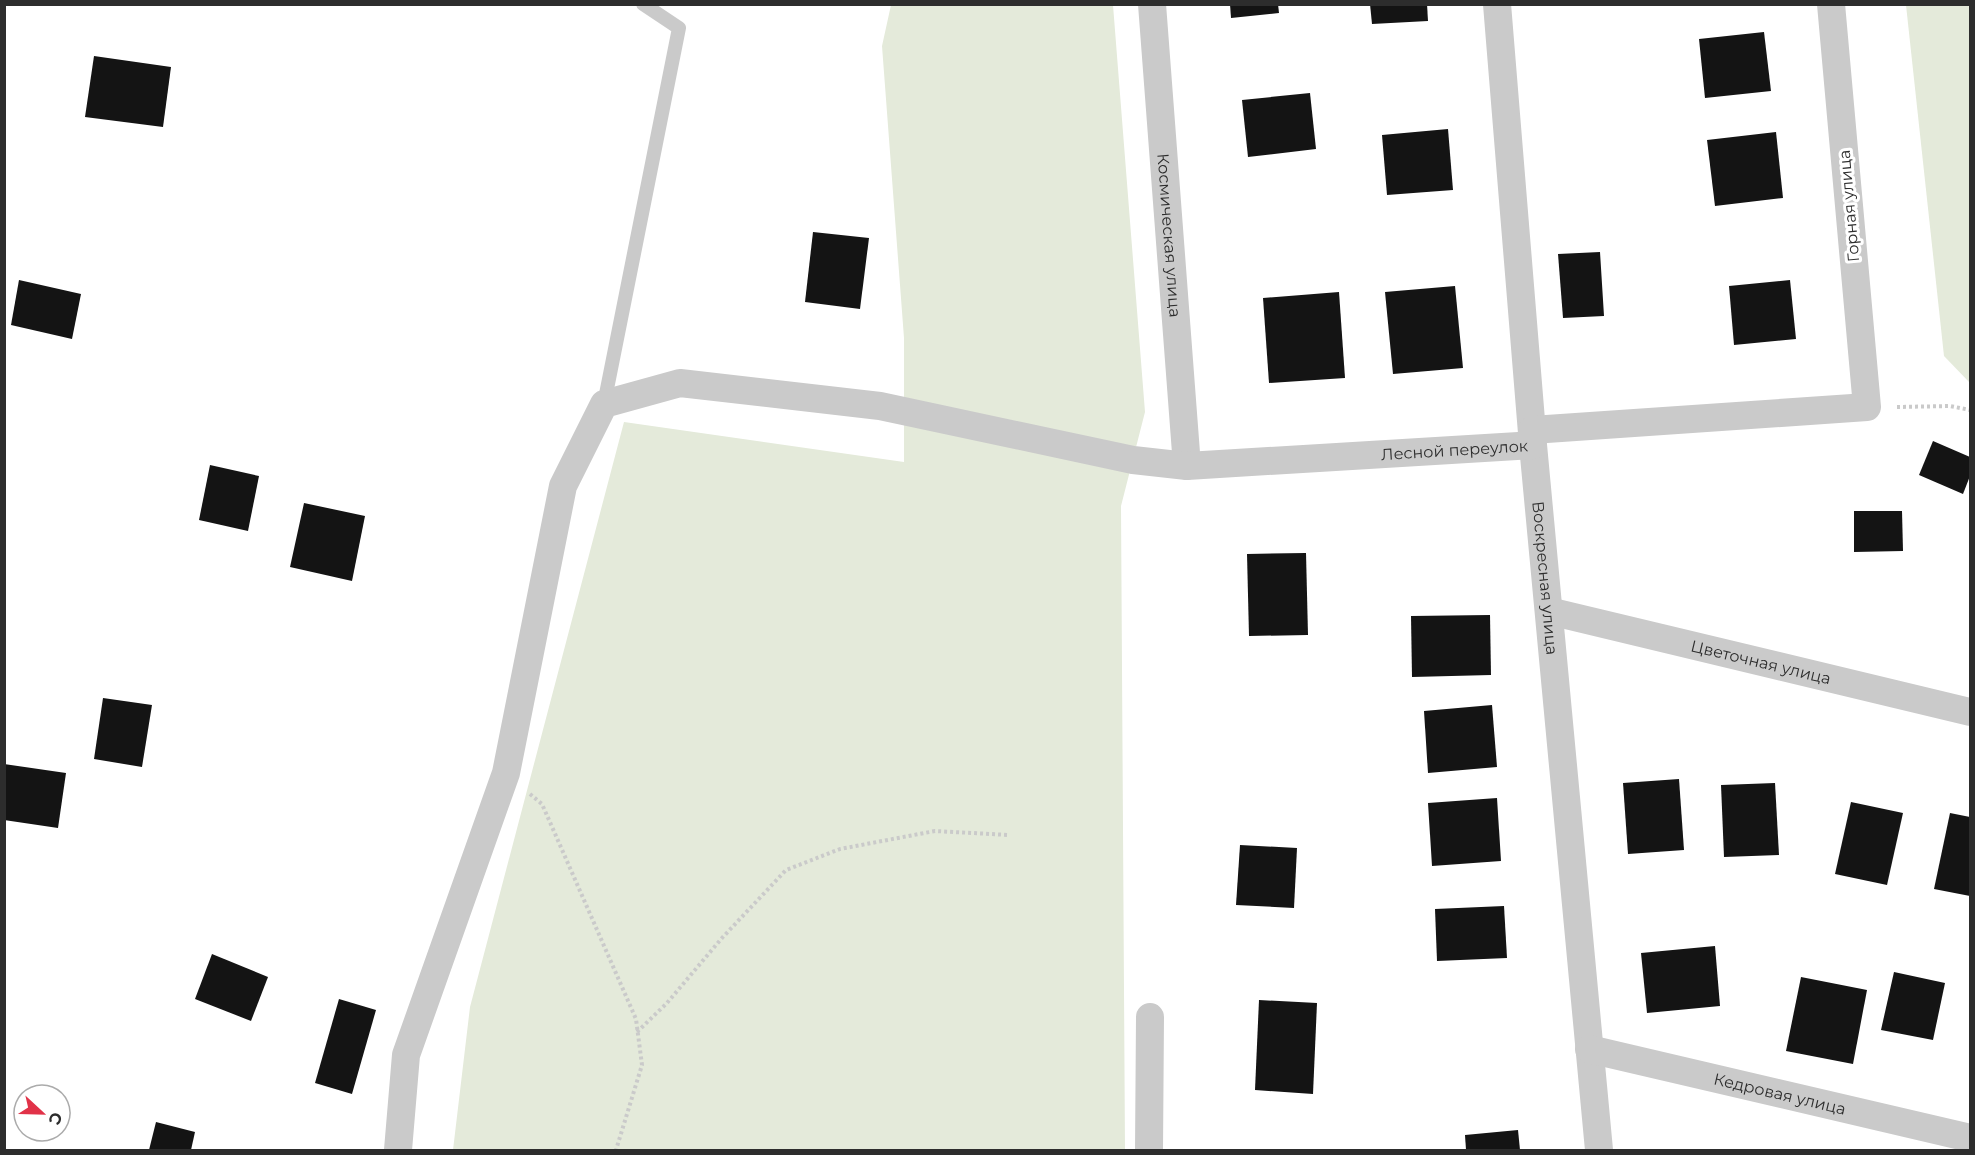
<svg xmlns="http://www.w3.org/2000/svg" width="1975" height="1155" viewBox="0 0 1975 1155" font-family="Montserrat,sans-serif">
<style>
.green{fill:#e4eada}
.building{fill:#141414}
.lines{fill:none;stroke-linecap:round;stroke-linejoin:round}
.path{stroke:#cacaca;stroke-width:4;stroke-dasharray:3 3;stroke-linecap:butt}
.lane{stroke:#cacaca;stroke-width:14}
.street{stroke:#cacaca;stroke-width:28}
.labels{text-anchor:middle;dominant-baseline:central;stroke-width:6;stroke-linejoin:round;paint-order:stroke}
.street-label{font-size:16px;fill:#2d2d2d;stroke:#fff}
</style>
<rect width="100%" height="100%" fill="#fff"/>
<g class="green">
<path d="M891,5H1113L1145,412L1121,506L1125,1150H453L470,1007L624,422L904,462V338L882,46Z"/>
<path d="M1906,5H1970V383L1944,356Z"/>
</g>
<g class="building">
<path d="M1230,4H1278L1279,13L1231,18Z"/>
<path d="M1370,4H1427L1428,21L1372,24Z"/>
<path d="M1764,32L1771,91L1705,98L1699,39Z"/>
<path d="M94,56L171,67L163,127L85,117Z"/>
<path d="M1310,93L1316,149L1248,157L1242,100Z"/>
<path d="M1448,129L1453,190L1387,195L1382,135Z"/>
<path d="M1776,132L1783,198L1715,206L1707,140Z"/>
<path d="M813,232L869,238L860,309L805,302Z"/>
<path d="M1600,252L1604,316L1563,318L1558,254Z"/>
<path d="M19,280L81,294L72,339L11,325Z"/>
<path d="M1790,280L1796,339L1734,345L1729,286Z"/>
<path d="M1455,286L1463,368L1393,374L1385,292Z"/>
<path d="M1339,292L1345,378L1269,383L1263,298Z"/>
<path d="M1933,441L1970,457V476L1963,494L1919,475Z"/>
<path d="M210,465L259,476L248,531L199,520Z"/>
<path d="M304,503L365,516L352,581L290,567Z"/>
<path d="M1854,511H1902L1903,551L1854,552Z"/>
<path d="M1306,553L1308,635L1249,636L1247,554Z"/>
<path d="M1490,615L1491,675L1412,677L1411,616Z"/>
<path d="M103,698L152,705L142,767L94,759Z"/>
<path d="M1492,705L1497,767L1428,773L1424,711Z"/>
<path d="M4,764L66,773L58,828L4,820Z"/>
<path d="M1679,779L1684,850L1628,854L1623,783Z"/>
<path d="M1775,783L1779,855L1724,857L1721,785Z"/>
<path d="M1497,798L1501,861L1432,866L1428,803Z"/>
<path d="M1851,802L1903,813L1887,885L1835,874Z"/>
<path d="M1950,813L1970,817V896L1934,889Z"/>
<path d="M1240,845L1297,848L1294,908L1236,905Z"/>
<path d="M1504,906L1507,958L1437,961L1435,909Z"/>
<path d="M1715,946L1720,1006L1647,1013L1641,953Z"/>
<path d="M212,954L268,977L251,1021L195,999Z"/>
<path d="M1894,972L1945,983L1933,1040L1881,1030Z"/>
<path d="M1801,977L1867,990L1853,1064L1786,1051Z"/>
<path d="M339,999L376,1010L352,1094L315,1083Z"/>
<path d="M1259,1000L1317,1003L1313,1094L1255,1090Z"/>
<path d="M156,1122L195,1132L191,1150H149Z"/>
<path d="M1518,1130L1520,1150H1466L1465,1135Z"/>
</g>
<g class="lines">
<g class="path">
<path d="M1897,407L1950,406L1970,410"/>
<path d="M530,794L542,804L636,1019L642,1065L616,1150"/>
<path d="M637,1032L667,1003L722,938L786,870L840,849L935,831L1009,835"/>
</g>
<path class="lane" d="M604,404L679,28L643,4"/>
<g class="street">
<path id="s1" d="M1152,4L1187,466"/>
<path id="s2" d="M1497,4L1533,445L1599,1150"/>
<path id="s3" d="M1549,611L1970,712"/>
<path id="s4" d="M1589,1049L1970,1138"/>
<path id="s5" d="M398,1150L406,1055L506,773L563,486L604,404L680,383L880,406L1133,460L1187,466L1533,445L1532,430L1867,407L1831,4"/>
<path d="M1149,1150L1150,1017"/>
</g>
</g>
<g class="labels">
<g class="street-label">
<text transform="translate(1849 206) rotate(-95)">Горная улица</text>
<text stroke="none"><textPath href="#s1" startOffset="232">Космическая улица</textPath></text>
<text stroke="none"><textPath href="#s5" startOffset="1640">Лесной переулок</textPath></text>
<text stroke="none"><textPath href="#s2" startOffset="576">Воскресная улица</textPath></text>
<text stroke="none"><textPath href="#s3" startOffset="218">Цветочная улица</textPath></text>
<text stroke="none"><textPath href="#s4" startOffset="196">Кедровая улица</textPath></text>
</g>
</g>
<rect width="1975" height="1155" fill="none" stroke="#2d2d2d" stroke-width="12"/>
<g transform="translate(42 1113) rotate(112)"><circle r="28" fill="#ffffff" stroke="#ababab" stroke-width="1.5"/>
<path d="M0-4.5L10 22L0 15L-10 22Z" fill="#e13248"/>
<text y="-9" font-size="16" font-weight="bold" text-anchor="middle" fill="#2d2d2d">С</text>
</g>
</svg>
